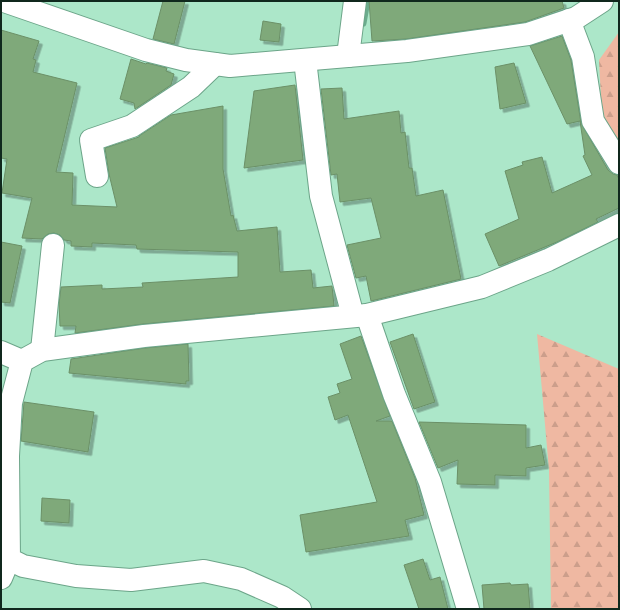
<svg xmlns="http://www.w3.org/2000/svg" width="620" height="610" viewBox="0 0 620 610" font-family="'Nunito Sans',sans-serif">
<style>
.forest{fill:url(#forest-firs)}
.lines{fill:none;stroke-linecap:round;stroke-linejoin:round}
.stream{stroke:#6bac8d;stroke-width:7}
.building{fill:#7fa97a;stroke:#6b9067;filter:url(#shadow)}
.street-casing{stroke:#6ca589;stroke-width:24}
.street{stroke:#fff;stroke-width:22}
</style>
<defs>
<pattern id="forest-firs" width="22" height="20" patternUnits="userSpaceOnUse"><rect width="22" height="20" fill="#efb8a2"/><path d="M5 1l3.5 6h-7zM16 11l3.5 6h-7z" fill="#cc9e8b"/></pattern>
<filter id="shadow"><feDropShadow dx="3.5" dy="3.5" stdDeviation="0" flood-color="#0004"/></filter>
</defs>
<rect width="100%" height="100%" fill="#ace7c9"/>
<g class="forest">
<path d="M619,32V143L602,118L599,60Z"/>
<path d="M537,334L619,369V609H551L549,470Z"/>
</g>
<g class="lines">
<path class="stream" d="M363,23L367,1"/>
</g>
<g class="building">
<path d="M163,1H185L174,44L153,39Z"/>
<path d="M369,1H562L564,8L525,22L406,39L372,41Z"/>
<path d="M263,21L281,24L279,42L260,40Z"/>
<path d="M1,30L39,41L33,59L36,60L33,72L77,83L56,172L73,173L72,205L117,207L109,174L105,148L139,137V136L171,115L223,106V169L231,216L233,215L237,231L277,227L280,272L311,270L313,288L332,286L334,306L143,324L75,333L76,326H60L59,304L61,287L102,285V289L143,287L142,283L238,277V252L137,249L136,245L92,243V247L71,246V241L64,240L60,235L54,233L48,234L42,239L22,238L32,198L2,193L7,159L1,158Z"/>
<path d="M562,36L571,60L581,123L608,170L613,174L617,175L619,179V208L596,219L598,222L557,242L499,266L485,234L519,219L505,171L523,165L522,162L542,157L552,193L592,175L583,156L585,155L580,121L567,124L530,46Z"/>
<path d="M131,59L146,64L147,63L167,68L166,71L174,74L171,85L135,109L134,103L120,99Z"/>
<path d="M514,63L526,103L500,109L495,67Z"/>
<path d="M295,85L303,160L244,168L254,91Z"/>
<path d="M342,88L344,119L399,111L401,133L405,132L409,168H412L416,196L443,190L461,279L371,301L366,276L356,278L347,245L381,238L371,198L340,202L337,174L331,175L321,89Z"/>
<path d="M1,242L22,246L10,303L1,302Z"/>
<path d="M413,334L435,402L414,409L390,342Z"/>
<path d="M361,336L390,416L376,421H392L415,478L424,515L405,520L409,536L306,552L300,515L377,502L348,415L335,420L328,397L340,393L337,384L352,379L340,344Z"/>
<path d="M188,344L189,381H186V384L69,373L71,359L145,348Z"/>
<path d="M24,402L94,412L88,452L21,441Z"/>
<path d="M419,422L526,425V448L541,445L545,465L526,468V476L495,475V485L457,484L458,460L438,468Z"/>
<path d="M42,498L70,500L69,523L41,521Z"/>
<path d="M423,559L430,580L440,577L448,609H419L404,565Z"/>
<path d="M510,583L511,585L528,584L530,609H484L482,585Z"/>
</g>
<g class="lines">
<g class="street-casing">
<g id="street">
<path d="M4,1L146,50L186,60L230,66L407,51L528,34L576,18L602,1"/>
<path d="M569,20L583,57L593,121L619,163"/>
<path d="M348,56L355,1"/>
<path d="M305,60L321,196L353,316"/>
<path d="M97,176L91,140L132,126L191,87L215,64"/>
<path d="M367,315L394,394L430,482L468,609"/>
<path d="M42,350L53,245"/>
<path d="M1,352L22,361"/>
<path d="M1,578L9,559"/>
<path d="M300,609L282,597L241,579L204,571L131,580L76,576L23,566L9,559L8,456L11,403L22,361L42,350L144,336L367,315L482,287L548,260L619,225"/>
</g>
</g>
<use href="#street" class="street"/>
</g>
<rect width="620" height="610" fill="none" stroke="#10281d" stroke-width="4"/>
</svg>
